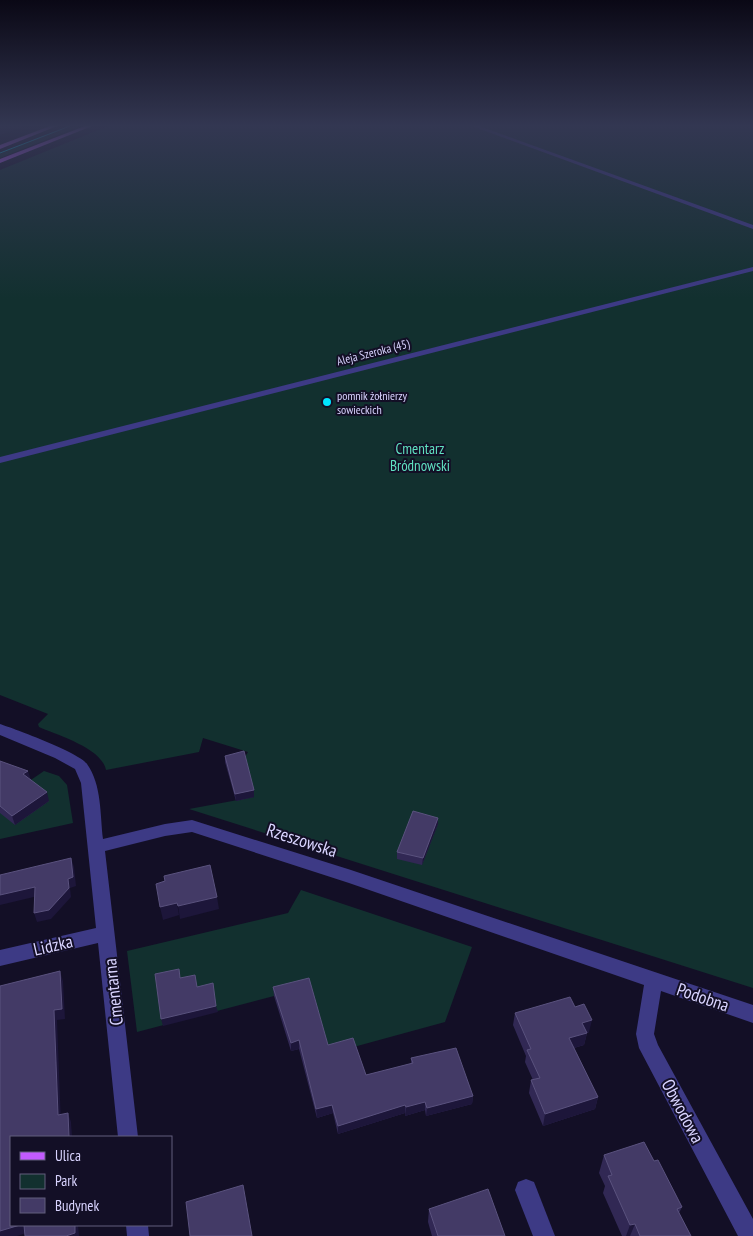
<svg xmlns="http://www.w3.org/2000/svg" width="753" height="1236" viewBox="0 0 753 1236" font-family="'PT Sans Narrow',sans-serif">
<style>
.green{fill:#12302f}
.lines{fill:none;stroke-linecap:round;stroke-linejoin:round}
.minor{fill:#3d3a85;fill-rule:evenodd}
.major{fill:#c25bff;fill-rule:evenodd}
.tram{stroke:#00e5ff;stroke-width:1}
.wall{fill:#312854}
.shaded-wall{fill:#1d163a}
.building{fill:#433a66;stroke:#5a527e}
.poi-dot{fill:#00e5ff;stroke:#130f26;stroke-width:2}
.labels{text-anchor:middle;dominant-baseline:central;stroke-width:4;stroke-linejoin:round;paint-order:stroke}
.far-street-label{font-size:12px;fill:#d9d4ff;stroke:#130f26}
.far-poi-label{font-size:12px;fill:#d9d4ff;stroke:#130f26;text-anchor:start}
.park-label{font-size:15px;fill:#5fe0c0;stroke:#130f26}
.near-street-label{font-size:18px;fill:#d9d4ff;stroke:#130f26}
</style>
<rect width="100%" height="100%" fill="#130f26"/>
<g class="green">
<path d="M80,126L0,158V154C25,144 53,129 80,126Z"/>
<path d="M108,126H753V988L189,809L254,797L245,757L248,752L203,738L199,752L106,770C102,748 57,735 39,727L38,724L48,714L0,695V170Z"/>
<path d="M44,771L59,776L67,785L73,823L0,839V801Z"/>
<path d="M301,890L472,947L445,1022L328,1054L274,996L137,1032L127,951L288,913Z"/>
</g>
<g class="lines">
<g class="minor">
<path d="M472,126H479L753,225V229Z"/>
<path d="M753,267V271L0,463V457Z"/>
<path d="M0,724C15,729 80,753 87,764C102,785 100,815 103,839L165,824L192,820L351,870L753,1005V1023L661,991L654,1034L658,1045L753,1219V1236H738L639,1048L636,1034L644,985L349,883L192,832L165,836L105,851L138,1137H118L98,943L0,966V950L96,928L81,783L75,769L55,758L0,735Z"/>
<path d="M526,1179L534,1182L555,1236H533L515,1190L518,1182Z"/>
<path d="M126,1225H148L149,1236H127Z"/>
</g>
<g class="major">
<path d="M50,126H57L0,149V145Z"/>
<path d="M85,126H92L0,163V159Z"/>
</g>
<path class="tram" d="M0,153L70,126"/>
</g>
<g class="wall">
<path d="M225,756L254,790V797L236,801L225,762Z"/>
<path d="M0,761L31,780L49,801L15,825L0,813Z"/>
<path d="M438,818V824L422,865L397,859V852Z"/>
<path d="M273,987L328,1045L366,1075L411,1064V1058L473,1096L472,1104L426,1116L425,1110L405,1116V1113L338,1134L333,1113L317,1118L299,1049L291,1051L274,996Z"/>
<path d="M515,1013L589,1032L587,1033L584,1045L574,1048L598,1097L595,1109L543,1126L529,1093L531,1080H533L525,1062L526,1056L513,1025Z"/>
<path d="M604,1155L654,1161L682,1207L679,1213L691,1236H622L603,1193L605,1186L599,1173Z"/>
<path d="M429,1209L505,1236H432L428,1222Z"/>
</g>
<g class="shaded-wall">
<path d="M0,126H24L0,135Z"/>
<path d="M28,771L31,780L23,774Z"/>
<path d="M254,790V797L236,801L235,794Z"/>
<path d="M47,792L49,801L15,825L12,816Z"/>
<path d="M438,818V824L422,865L423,858Z"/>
<path d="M71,858L74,867L76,886L70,888L71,897L51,919L37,922L34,913L68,879Z"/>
<path d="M35,887L38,896L0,905V895Z"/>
<path d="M217,897L219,909L180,919L178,906Z"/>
<path d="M177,903L179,915L163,920L160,907Z"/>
<path d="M60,971L63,981L65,1019L57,1020L61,1125L58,1115L54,1010Z"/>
<path d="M216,1006L218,1012L163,1026L161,1019Z"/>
<path d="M592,1020L589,1032L586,1033H587L584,1045L566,1050L569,1038L582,1023Z"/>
<path d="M299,1040V1049L291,1051V1043Z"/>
<path d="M473,1096L472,1104L426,1116L427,1108Z"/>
<path d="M598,1097L595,1109L543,1126L545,1114Z"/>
<path d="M425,1102V1110L405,1116L406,1107Z"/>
<path d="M332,1105L333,1113L317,1118L316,1109Z"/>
<path d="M405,1105V1113L338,1134V1126Z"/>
<path d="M68,1113L71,1122L72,1137H69Z"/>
<path d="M635,1224L630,1236H626L630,1225Z"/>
<path d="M20,1225H25L29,1232L17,1236H0V1231Z"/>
<path d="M75,1225H78L79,1236H66Z"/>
</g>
<g class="building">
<path d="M244,751L254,790L235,794L225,756Z"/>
<path d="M0,761L28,771L23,774L47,792L12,816L0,806Z"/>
<path d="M413,811L438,818L423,858L397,852Z"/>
<path d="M71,858L73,877L68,879L69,888L49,910L34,913L35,887L0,895V875Z"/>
<path d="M210,865L217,897L178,906L177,903L160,907L156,884L165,881L164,876Z"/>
<path d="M179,969L180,978L195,975L197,987L213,983L216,1006L161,1019L155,974Z"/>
<path d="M60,971L62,1009L54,1010L58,1115L68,1113L69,1137H11V1225H20L0,1231V986Z"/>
<path d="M309,978L328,1045L353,1038L366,1075L413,1063L411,1058L456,1048L473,1096L427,1108L425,1102L406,1107L405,1105L338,1126L332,1105L316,1109L299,1040L291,1043L273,987Z"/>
<path d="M570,997L575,1007L584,1004L592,1020L582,1023L587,1033L569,1038L598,1097L545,1114L531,1080L540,1078L527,1050L531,1049L515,1013Z"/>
<path d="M644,1142L654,1161L658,1160L682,1207L677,1209L691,1236H640L635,1224L630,1225L608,1176L612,1175L604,1155Z"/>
<path d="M243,1185L252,1236H190L186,1202Z"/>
<path d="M488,1189L505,1236H438L429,1209Z"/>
<path d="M24,1225H75V1233L66,1236H25Z"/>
</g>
<linearGradient id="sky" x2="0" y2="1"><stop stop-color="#0a0815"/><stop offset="0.42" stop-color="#333752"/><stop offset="1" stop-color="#333752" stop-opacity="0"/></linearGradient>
<rect width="753" height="299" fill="url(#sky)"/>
<circle class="poi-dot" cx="327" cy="402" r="5"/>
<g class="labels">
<g class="far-street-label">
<text transform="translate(373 352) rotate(-14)">Aleja Szeroka (45)</text>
</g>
<g class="far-poi-label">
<text x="337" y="395">pomnik żołnierzy<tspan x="337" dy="14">sowieckich</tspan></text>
</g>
<g class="park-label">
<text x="420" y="448">Cmentarz<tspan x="420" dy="17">Bródnowski</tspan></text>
</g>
<g class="near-street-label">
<text transform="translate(302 840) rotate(18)">Rzeszowska</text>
<text transform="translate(53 945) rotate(-13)">Lidzka</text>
<text transform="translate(113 992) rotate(-96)">Cmentarna</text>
<text transform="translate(703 997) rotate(19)">Podobna</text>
<text transform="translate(683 1111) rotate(62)">Obwodowa</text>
</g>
</g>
<rect x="10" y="1136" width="162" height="90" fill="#130f26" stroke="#625e7d"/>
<rect x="20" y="1152" width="25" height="8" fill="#c25bff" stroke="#625e7d"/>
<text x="55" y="1161" font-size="15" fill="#d9d4ff">Ulica</text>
<rect x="20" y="1174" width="25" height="15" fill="#12302f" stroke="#625e7d"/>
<text x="55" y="1186" font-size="15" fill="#d9d4ff">Park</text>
<rect x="20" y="1198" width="25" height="15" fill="#433a66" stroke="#625e7d"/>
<text x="55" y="1211" font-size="15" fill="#d9d4ff">Budynek</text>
</svg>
